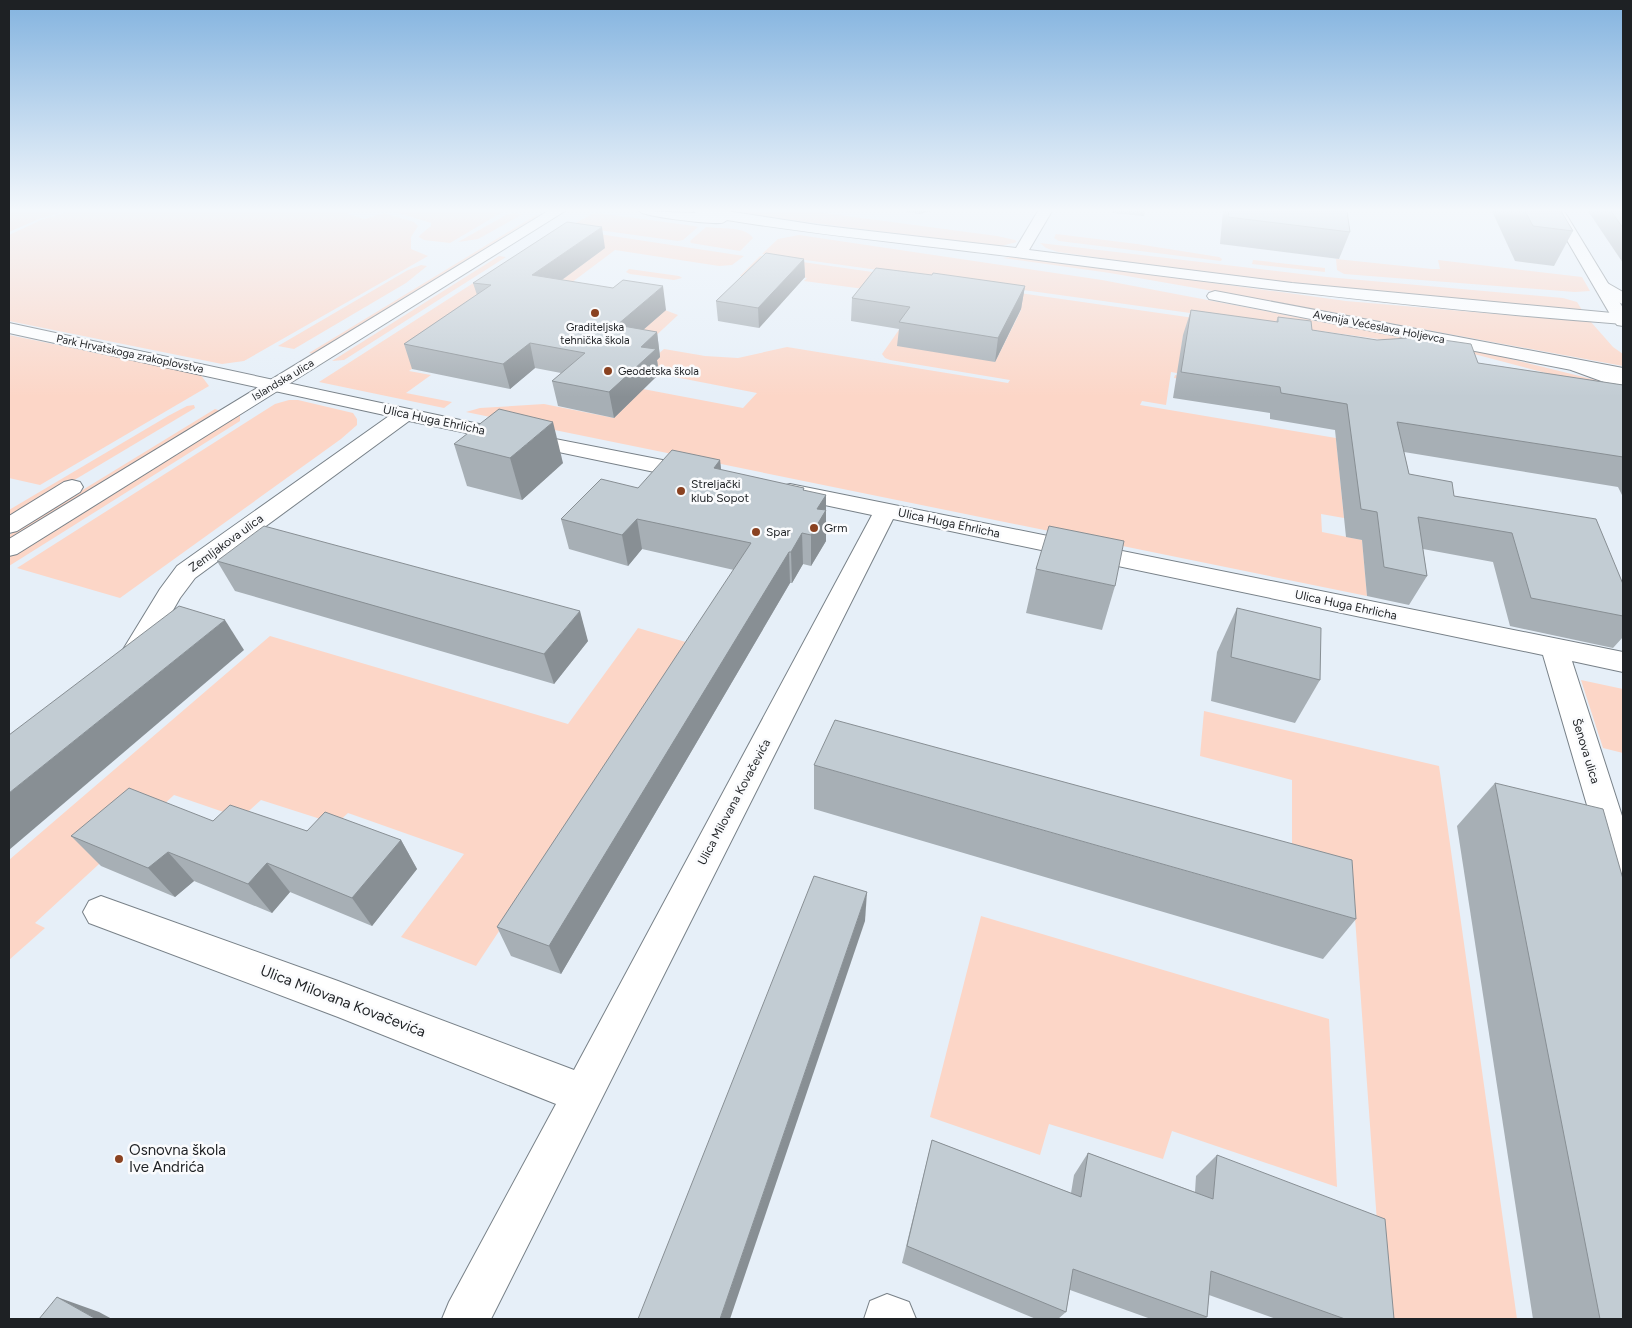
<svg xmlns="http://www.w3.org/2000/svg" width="1632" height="1328" viewBox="0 0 1632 1328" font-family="Figtree,sans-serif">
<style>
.green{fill:#fcd6c7}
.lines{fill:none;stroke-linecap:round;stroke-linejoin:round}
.street-casing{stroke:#788188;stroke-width:2}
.secondary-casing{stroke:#788188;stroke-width:2}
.street{fill:#fff;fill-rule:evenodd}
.secondary{fill:#fff;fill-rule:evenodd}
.wall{fill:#a7afb5}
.shaded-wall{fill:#888f94}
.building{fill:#c2ccd3;stroke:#888f94}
.poi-dot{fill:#8a4221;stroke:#fafbfd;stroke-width:2}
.labels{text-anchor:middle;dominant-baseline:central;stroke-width:5;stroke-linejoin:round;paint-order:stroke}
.far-poi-label{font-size:11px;fill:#1e2124;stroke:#fafbfd}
.far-street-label{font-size:11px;fill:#1e2124;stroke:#fafbfd}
.street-label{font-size:12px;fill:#1e2124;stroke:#fafbfd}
.poi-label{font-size:12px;fill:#1e2124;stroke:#fafbfd;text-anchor:start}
.near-street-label{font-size:15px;fill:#1e2124;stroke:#fafbfd}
.near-poi-label{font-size:15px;fill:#1e2124;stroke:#fafbfd;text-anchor:start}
</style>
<rect width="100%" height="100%" fill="#e6eff8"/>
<g class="green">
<path d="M9,211H67L39,219L9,232Z"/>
<path d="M71,211H355L347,214L365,219L384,213L414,222L418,226L411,237V249L428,256L244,361L222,364L9,321V235L43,219Z"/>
<path d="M392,211H504L450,243L424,240L419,237L420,235L431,226V223Z"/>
<path d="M722,211H809L997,236L1015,240L1017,242L1001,246L985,245Z"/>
<path d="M514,213L523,214L478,239L458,242L506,215Z"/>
<path d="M597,213L694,226L698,227L683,240L678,241L577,227L576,223L592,214Z"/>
<path d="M536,215L540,216L313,354L309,353Z"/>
<path d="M706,227C719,229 746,226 753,238L740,251L691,243L690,241Z"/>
<path d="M559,228L744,256L732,265L719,266L615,250L567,286L446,344L409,371L431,375L406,393L452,402L444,408L319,382Z"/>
<path d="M1056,234L1137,244L1219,257L1222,259L1221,261L1059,241L1054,238Z"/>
<path d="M799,235L1102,280L1491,354L1620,386L1606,389L1474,354L1415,344L762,254L778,239Z"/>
<path d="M1040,243L1327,277L1563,298L1577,302L1582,310L1385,294L1213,274L1058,252L1046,248Z"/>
<path d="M499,256L506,257L344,360L332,361Z"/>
<path d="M760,256L1201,319L1269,347L1183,335L1181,350L1269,364V393L1174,378L1175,375L1232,383L1171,372L1166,405L1142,401L1140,405L1336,438L1344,518L1321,514L1322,532L1362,540L1367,596L466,412L480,408L544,404L614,418L643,389L743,408L757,393L644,371L659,357L656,356L664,349L705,356L738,358L787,347L1008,383L1010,380L890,360L885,358L882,354L903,324L995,362L1021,310L804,281L807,278L767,272L760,279L740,276Z"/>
<path d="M1017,256L1346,301L1591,322L1613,347L1623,354V366L1253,298L1110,273L1003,258Z"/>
<path d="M1336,259L1432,269H1440L1438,260L1582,277L1590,291L1575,292L1344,274L1337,270Z"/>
<path d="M1253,260L1325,268V272L1252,264Z"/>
<path d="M421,265L427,266L406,283L294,349L278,346L408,270Z"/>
<path d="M629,269L679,276L682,278L674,280L630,274L626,272Z"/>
<path d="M657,307L678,315L649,342L580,330Z"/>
<path d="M9,335L200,374L209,386L40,485L9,478Z"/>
<path d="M289,400H298L353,413L357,419V425L341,439L120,598L17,568L275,404Z"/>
<path d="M194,405L195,408L9,519V510L168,416L187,406Z"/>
<path d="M215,409L221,411L9,540V535Z"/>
<path d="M237,414L240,415V421L9,566V556Z"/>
<path d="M638,628L689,643L476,966L401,937L464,854L348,813L336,824L261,800L241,818L174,795L35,923L45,928L9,960V860L270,636L568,724Z"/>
<path d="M1581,680L1623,689V753L1603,748Z"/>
<path d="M1204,711L1439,766L1517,1319H1384L1352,876L1292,861V780L1200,756Z"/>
<path d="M981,916L1329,1019L1337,1187L1172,1131L1163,1159L1049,1124L1040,1155L930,1117Z"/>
</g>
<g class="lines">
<g class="street-casing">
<g id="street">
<path d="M1550,211H1564L1623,308V326L1617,325L1614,321Z"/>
<path d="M9,323L479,424L693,466L701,468L704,473L701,478L693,480L409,421L195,578L180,598L140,668L130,671L120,668L116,661L160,589L177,566L389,416L9,333Z"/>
<path d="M1578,360L1623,377V389L1571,370L1569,366L1571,362Z"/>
<path d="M790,484L1623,652V672L1572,661L1623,819V885L1611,880L1606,870L1543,655L893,519L491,1319H442L449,1302L556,1104L338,1017L89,923L83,912L89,901L101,896L338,981L574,1070L872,515L782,496L779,491L782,486Z"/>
<path d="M887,1294L909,1302L916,1319H864L870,1301Z"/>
</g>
</g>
<g class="secondary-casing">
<g id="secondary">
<path d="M548,211H565L17,554L9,556V539Z"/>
<path d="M639,211L696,213L694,211H726L817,225L1016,248L1038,211H1052L1029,250L1292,283L1623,314V324C1423,309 1223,284 1023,258C924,245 825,236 727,220C724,222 724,223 720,223C709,224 645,217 639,211Z"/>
<path d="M1602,280L1623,292V304L1617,302L1596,288L1594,285L1596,282Z"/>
<path d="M1215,291L1623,368V380L1209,299L1207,296L1209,293Z"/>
<path d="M72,480L80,482L83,487L80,492L17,531L9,533V516L64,482Z"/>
</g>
</g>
<use href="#street" class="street"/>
<use href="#secondary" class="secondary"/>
</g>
<g class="wall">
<path d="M901,211H932L919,214Z"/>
<path d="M1113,211H1146L1144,216L1113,213Z"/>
<path d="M1223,211H1347L1350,232L1339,259L1220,244Z"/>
<path d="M1492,211H1561L1573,231L1554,266L1515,261Z"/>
<path d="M1588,211H1623V263Z"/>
<path d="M605,248L562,280L666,310L643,330L657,332L660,357L657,360L659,374L614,418L558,406L552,381L561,373L535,368L510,389L412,369L404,344L477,295L473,283Z"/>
<path d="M804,259L805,277L759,328L718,321L716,301Z"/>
<path d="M932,275L1025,286L1021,309L995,362L897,346L899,329L851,321L852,298Z"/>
<path d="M1191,310L1276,322L1278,317L1312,330L1478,363L1623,385V497L1618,487L1404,452L1409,474L1454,496L1623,584V637L1613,648L1510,626L1493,562L1423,549L1427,576L1409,605L1367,596L1362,540L1346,537L1335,430L1270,419V413L1173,398L1183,335Z"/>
<path d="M454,444L563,463L522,500L467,486Z"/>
<path d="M720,460L721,470L804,488V491L826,495V541L811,566L803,564L792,583H790L561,974L511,956L497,927L734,570L642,549L628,566L569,549L561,519L638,488Z"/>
<path d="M217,561L588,641L554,684L235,591Z"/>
<path d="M1036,569L1115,586L1102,630L1026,613Z"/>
<path d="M1237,608L1320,680L1295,723L1211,701L1217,652Z"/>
<path d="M814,765L1356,919L1323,959L814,809Z"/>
<path d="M1495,783L1623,1319H1533L1457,826Z"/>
<path d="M213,821L401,840L417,869L372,926L290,892L272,913L194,881L175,897L101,866L71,836Z"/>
<path d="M932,1140L1071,1193L1074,1175L1088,1153L1195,1192L1196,1176L1217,1155L1394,1319H1276L1209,1295L1207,1317L1204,1319H1151L1070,1290L1066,1312L1058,1319H1036L902,1263Z"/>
</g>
<g class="shaded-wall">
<path d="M919,211H932L919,214Z"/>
<path d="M602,227L605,248L537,298L532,275Z"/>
<path d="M804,259L805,277L759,328L758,308Z"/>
<path d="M663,286L666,310L621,349L617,325Z"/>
<path d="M1025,286L1021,309L995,362L998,338Z"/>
<path d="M657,332L660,357L657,360L659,374L614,418L609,392L641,347Z"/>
<path d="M530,343L535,368L510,389L503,364Z"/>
<path d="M553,422L563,463L522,500L510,458Z"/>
<path d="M720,460L723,490L714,468Z"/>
<path d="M826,495V541L811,566V535L817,509Z"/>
<path d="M637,519L642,549L628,566L622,535Z"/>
<path d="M802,533L803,564L792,583L791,552Z"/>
<path d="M789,552L790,583L561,974L549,946Z"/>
<path d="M580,611L588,641L554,684L544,654Z"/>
<path d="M225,620L244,650L9,850V793Z"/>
<path d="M401,840L417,869L372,926L352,898Z"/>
<path d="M168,852L194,881L175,897L148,868Z"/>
<path d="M267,863L290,892L272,913L248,884Z"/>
<path d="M867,892L865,921L730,1319H720Z"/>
<path d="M57,1297L99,1312L112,1319H96Z"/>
</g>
<g class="building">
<path d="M1229,211H1347L1350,232L1228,217Z"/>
<path d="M1525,211H1561L1573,231L1533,226Z"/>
<path d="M1611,211H1623V228Z"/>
<path d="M567,222L602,227L532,275L613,288L623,280L663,286L617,325L657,332L641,347L656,349L609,392L552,381L585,353L530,343L503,364L404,344L491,285L473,283Z"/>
<path d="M766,253L804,259L758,308L716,301Z"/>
<path d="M876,268L932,275L933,273L1025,286L998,338L899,322L910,307L852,298Z"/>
<path d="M1191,310L1278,322V317L1311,321L1312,330L1377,340L1423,337L1471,344L1478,363L1623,385V457L1397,422L1409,474L1452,482L1454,496L1596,519L1623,584V616L1531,598L1512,533L1418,517L1427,576L1384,567L1377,512L1361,509L1347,404L1281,393L1280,387L1181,372Z"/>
<path d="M499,409L553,422L510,458L454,444Z"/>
<path d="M672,450L720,460L714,468L804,488L803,490L826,495L817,509L826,510L811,535L802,533L791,552H789L549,946L497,927L751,543L637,519L622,535L561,519L601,479L638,488Z"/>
<path d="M264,526L580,611L544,654L217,561Z"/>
<path d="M1049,526L1124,541L1115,586L1036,569Z"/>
<path d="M179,606L225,620L9,793V735Z"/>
<path d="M1237,608L1321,628L1320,680L1231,657Z"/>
<path d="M835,720L1352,860L1356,919L814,765Z"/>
<path d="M1495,783L1603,809L1623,879V1319H1600Z"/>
<path d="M129,788L213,821L230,805L307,831L325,812L401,840L352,898L267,863L248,884L168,852L148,868L71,836Z"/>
<path d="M814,876L867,892L720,1319H638Z"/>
<path d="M932,1140L1081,1197L1088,1153L1213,1199L1217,1155L1385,1219L1394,1319H1345L1211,1271L1207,1317L1073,1269L1066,1312L907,1246Z"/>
<path d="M57,1297L96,1319H39Z"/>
</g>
<linearGradient id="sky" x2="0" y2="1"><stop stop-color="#83b3df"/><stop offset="0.53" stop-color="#f4f8fc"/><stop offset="1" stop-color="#f4f8fc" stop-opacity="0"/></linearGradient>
<rect width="1632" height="397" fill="url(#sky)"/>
<g class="poi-dot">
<circle cx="595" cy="313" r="5"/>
<circle cx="608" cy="371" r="5"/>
<circle cx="681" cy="491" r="5"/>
<circle cx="814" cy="528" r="5"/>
<circle cx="756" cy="532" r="5"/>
<circle cx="119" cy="1159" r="5"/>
</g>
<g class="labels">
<g class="far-poi-label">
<text x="595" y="327">Graditeljska<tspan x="595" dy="13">tehnička škola</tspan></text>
<text x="618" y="371" text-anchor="start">Geodetska škola</text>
</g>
<g class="far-street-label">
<text transform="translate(1379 327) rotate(11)">Avenija Većeslava Holjevca</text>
<text transform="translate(130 354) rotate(12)">Park Hrvatskoga zrakoplovstva</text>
<text transform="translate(283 380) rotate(-31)">Islandska ulica</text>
</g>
<g class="street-label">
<text transform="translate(434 420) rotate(12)">Ulica Huga Ehrlicha</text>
<text transform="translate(949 523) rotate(12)">Ulica Huga Ehrlicha</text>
<text transform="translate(226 543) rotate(-36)">Zemljakova ulica</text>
<text transform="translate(1346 605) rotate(12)">Ulica Huga Ehrlicha</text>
<text transform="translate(1586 751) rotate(73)">Šenova ulica</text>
<text transform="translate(734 802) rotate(-62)">Ulica Milovana Kovačevića</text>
</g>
<g class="poi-label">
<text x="691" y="484">Streljački<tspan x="691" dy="14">klub Sopot</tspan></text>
<text x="824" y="528">Grm</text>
<text x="766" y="532">Spar</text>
</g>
<g class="near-street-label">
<text transform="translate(343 1001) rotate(21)">Ulica Milovana Kovačevića</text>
</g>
<g class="near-poi-label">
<text x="129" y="1150">Osnovna škola<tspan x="129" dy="17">Ive Andrića</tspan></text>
</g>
</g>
<rect width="1632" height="1328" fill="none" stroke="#1e2124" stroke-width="20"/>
</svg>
